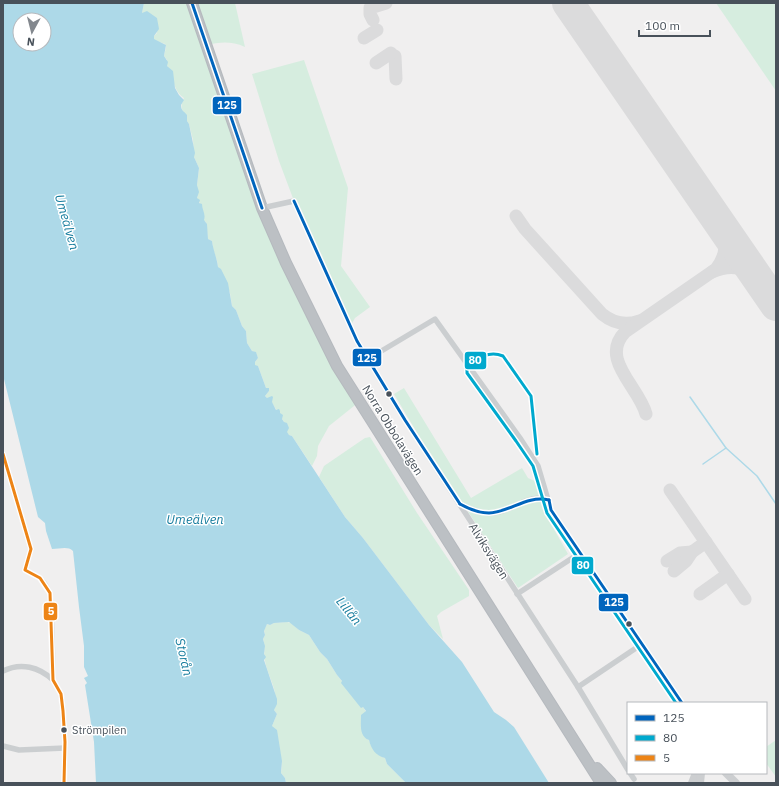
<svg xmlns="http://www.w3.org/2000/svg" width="779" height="786" viewBox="0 0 779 786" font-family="'IBM Plex Sans',sans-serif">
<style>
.green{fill:#d6eddf}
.water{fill:#add9e8;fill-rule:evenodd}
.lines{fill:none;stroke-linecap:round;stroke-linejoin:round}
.stream{stroke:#add9e8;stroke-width:1.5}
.taxiway{stroke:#dbdbdc;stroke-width:13}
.runway{stroke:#dbdbdc;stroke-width:32}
.highway-casing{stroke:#b5b9be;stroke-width:12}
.street{stroke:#cbced0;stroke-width:5.5}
.secondary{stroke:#ccced0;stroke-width:8}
.highway{stroke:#bcc0c4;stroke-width:10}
.bus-1-casing{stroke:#fff;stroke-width:6}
.bus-2-casing{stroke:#fff;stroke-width:6}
.bus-3-casing{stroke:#fff;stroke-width:6}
.bus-1{stroke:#0065bd;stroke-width:3}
.bus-2{stroke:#00a9ce;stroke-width:3}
.bus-3{stroke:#ed8416;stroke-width:3}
.bus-dot{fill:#48515a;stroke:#fff;stroke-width:1.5}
.labels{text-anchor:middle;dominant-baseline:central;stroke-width:3;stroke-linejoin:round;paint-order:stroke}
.bus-label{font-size:11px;fill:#48515a;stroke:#fff;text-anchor:start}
.street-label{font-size:12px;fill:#48515a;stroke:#fff}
.water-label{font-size:13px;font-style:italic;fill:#177d9e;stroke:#fff}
.line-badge{stroke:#fff;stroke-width:1.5}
.badge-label{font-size:11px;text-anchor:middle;font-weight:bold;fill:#fff}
</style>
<rect width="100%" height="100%" fill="#f0efef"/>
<g class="green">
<path d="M144,3H235L245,47C231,41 221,42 206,45L262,208L359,402L329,426L318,446L317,456L312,466L292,436L289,435L286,432L284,422L269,398H267L265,396L269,391L266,388L258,366H255V362L258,358L256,353L252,351L247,343L246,331L242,326L236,310L232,306L230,293L218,267L217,261L213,249L212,241L208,239L206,222L204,221C204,211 201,205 197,198L198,194L197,185L199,168L194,157L193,140L189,124L187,121V117C181,110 180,107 184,98C176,93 172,82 173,72L167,66V60L164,56L166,47L165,44L154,40V36L157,33L142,13Z"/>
<path d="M716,3H776V91Z"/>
<path d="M304,60L348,188L341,266L370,307L355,318L350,327L294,201L279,161L252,74Z"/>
<path d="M404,388L471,498L522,468L528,478L537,482L547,517L568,554L518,588L423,443L394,394Z"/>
<path d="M370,437L417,513L469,590V596L441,612L437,616L443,639L429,625L363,538L345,517L319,477L324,466L365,438Z"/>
<path d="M287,622L291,623L299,630L309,635L320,652L327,659L337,675L363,707L366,712L367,739L369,740C371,747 378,756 385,758L387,764L406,783H286L285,778L281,773C284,758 277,741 272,726L277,714L274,710C280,692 268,678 265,661C263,653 266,646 263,639L265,635L264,630L267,624L270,625L274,623Z"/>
<path d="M776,740V777L766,763V747Z"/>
</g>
<path class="water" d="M3,3H144L142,13L147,11L157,18L159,29L154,36V39L166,45L164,56L168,62L167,66L173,71L175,88L179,95L184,100L181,105C181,111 184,111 187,115V121L189,124L195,153L194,157L199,168L197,185L199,192L197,198L200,200L199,203L202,204C202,210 206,214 204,220L207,224L208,239L212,241C213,250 217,258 218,267L221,269L228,283L232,306L236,310L242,326L246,331L247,343L252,351L256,352L258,358L255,362V365L258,366L266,388H269V391L265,396L267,398L272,396L273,397L272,402L276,410L279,409L280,411V413L283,415L282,419L284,422L287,423L289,428L287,432L289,435L292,436L345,517L363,538L429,625L462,662L494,712L506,720L514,727L549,783H406L387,764L385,758C376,756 371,749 369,740C359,736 361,725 361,715L366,711L363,707L361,708L341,683L342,681L337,675L327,659L320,652L309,635L299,630L289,622L274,623L270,625L267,624L264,631L265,635L263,639L265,646L264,654L266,657L264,660L277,699V704L274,710L277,714L272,726L277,730L282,761L281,773L285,778L286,783H96L94,742L85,685L87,683L84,678L88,676L84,667V646L79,607L73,551C68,546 60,549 52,549L46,531L45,523L38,517L3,375ZM20,20H44V44H20Z"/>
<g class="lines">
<g class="stream">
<path d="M690,397L726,448L757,476L776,504"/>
<path d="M703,464L726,448"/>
</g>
<g class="taxiway">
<path d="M373,20L370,14V8L386,3"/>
<path d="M364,38L377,30"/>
<path d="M395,56L396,79"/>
<path d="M376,63L391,53"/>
<path d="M516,216L525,229L602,314C613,323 625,326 639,321"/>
<path d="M712,272C731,264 741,267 757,278"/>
<path d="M646,414C639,387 599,359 625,332L716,269C727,255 727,242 721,226"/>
<path d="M670,490L745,599"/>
<path d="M667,561L680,553L692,552"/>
<path d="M674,571L686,561L692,552L706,542"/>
<path d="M700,594L728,574"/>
</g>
<path class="runway" d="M568,3L776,305"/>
<g class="highway-casing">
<g id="highway">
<path d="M192,3L262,208L286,263L337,366L601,783"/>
<path d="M597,768L611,783"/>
</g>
</g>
<g class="street">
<path d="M262,208L294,201L357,341L405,420L578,687L628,770"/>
<path d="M368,359L435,319L520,438L538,466L551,510L682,703"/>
<path d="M3,454L31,549L25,570L40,578L44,583L50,593L52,634L53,680L61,694L63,711L65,742L64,783"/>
<path d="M461,505C473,511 485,515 498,512C514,509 531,493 549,500"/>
<path d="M517,594L580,553"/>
<path d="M3,671C21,662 39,667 53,680"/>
<path d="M578,687L642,644"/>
<path d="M3,746L19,750L65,748"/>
<path d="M630,773L634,779"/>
</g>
<g class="secondary">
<path d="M726,773L736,783"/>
<path d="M692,783L696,773"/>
<path d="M700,783L701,773"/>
</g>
<use href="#highway" class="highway"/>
<g class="bus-1-casing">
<g id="bus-1">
<path d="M192,3L262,208"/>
<path d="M294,201L357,341L405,420L460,504"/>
<path d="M549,500L551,510L682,703"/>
<path d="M460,504C469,509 479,513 489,513C511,512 526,495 549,500"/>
</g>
</g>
<g class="bus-2-casing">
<path id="bus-2" d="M537,454L531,396L503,356C489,350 478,358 467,367V373L516,441L533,466L547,513L676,703"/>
</g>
<g class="bus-3-casing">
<path id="bus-3" d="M3,454L31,549L25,570L40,578L50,593L53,680L61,694L63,711L65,742L64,783"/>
</g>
<use href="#bus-1" class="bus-1"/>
<use href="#bus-2" class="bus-2"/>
<use href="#bus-3" class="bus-3"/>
</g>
<g class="bus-dot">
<circle cx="389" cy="394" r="3.5"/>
<circle cx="629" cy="624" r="3.5"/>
<circle cx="64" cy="730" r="3.5"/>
</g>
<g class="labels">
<g class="bus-label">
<text x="72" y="730">Strömpilen</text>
</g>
<g class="street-label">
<text transform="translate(393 430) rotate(58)">Norra Obbolavägen</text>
<text transform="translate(489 551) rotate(58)">Alviksvägen</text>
</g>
<g class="water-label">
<text transform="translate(67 222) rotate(74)">Umeälven</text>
<text x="195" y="519">Umeälven</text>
<text transform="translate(349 611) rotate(51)">Lillån</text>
<text transform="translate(184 657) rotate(77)">Storån</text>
</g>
</g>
<g class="line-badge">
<rect x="212" y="96" width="30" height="19" rx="4" fill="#0065bd"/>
<rect x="352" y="348" width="30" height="19" rx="4" fill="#0065bd"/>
<rect x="464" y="351" width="23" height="19" rx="4" fill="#00a9ce"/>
<rect x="571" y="556" width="23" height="19" rx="4" fill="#00a9ce"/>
<rect x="598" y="593" width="31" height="19" rx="4" fill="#0065bd"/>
<rect x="43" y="602" width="15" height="19" rx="4" fill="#ed8416"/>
</g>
<g class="badge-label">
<text x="227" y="109">125</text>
<text x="367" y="362">125</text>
<text x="475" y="364">80</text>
<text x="583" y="569">80</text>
<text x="614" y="606">125</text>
<text x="51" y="615">5</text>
</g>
<rect width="779" height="786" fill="none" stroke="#48515a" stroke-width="8"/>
<rect x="627" y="702" width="140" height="72" fill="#ffffff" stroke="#b6b9bd"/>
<rect x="635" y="715" width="20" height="6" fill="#0065bd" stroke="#b6b9bd"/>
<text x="663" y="722" font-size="12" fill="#48515a">125</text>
<rect x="635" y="735" width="20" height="6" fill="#00a9ce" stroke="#b6b9bd"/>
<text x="663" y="742" font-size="12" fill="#48515a">80</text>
<rect x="635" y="755" width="20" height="6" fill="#ed8416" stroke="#b6b9bd"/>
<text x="663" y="762" font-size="12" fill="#48515a">5</text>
<g transform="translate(32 32) rotate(187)"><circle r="19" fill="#ffffff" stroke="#b6b9bd"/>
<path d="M0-3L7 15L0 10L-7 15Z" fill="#83888e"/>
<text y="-6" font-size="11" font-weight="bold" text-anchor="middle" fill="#48515a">N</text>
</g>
<path d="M639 30v6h71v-6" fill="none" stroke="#48515a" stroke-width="2"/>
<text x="645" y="30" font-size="12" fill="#48515a" stroke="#ffffff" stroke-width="3" paint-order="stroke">100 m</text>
</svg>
